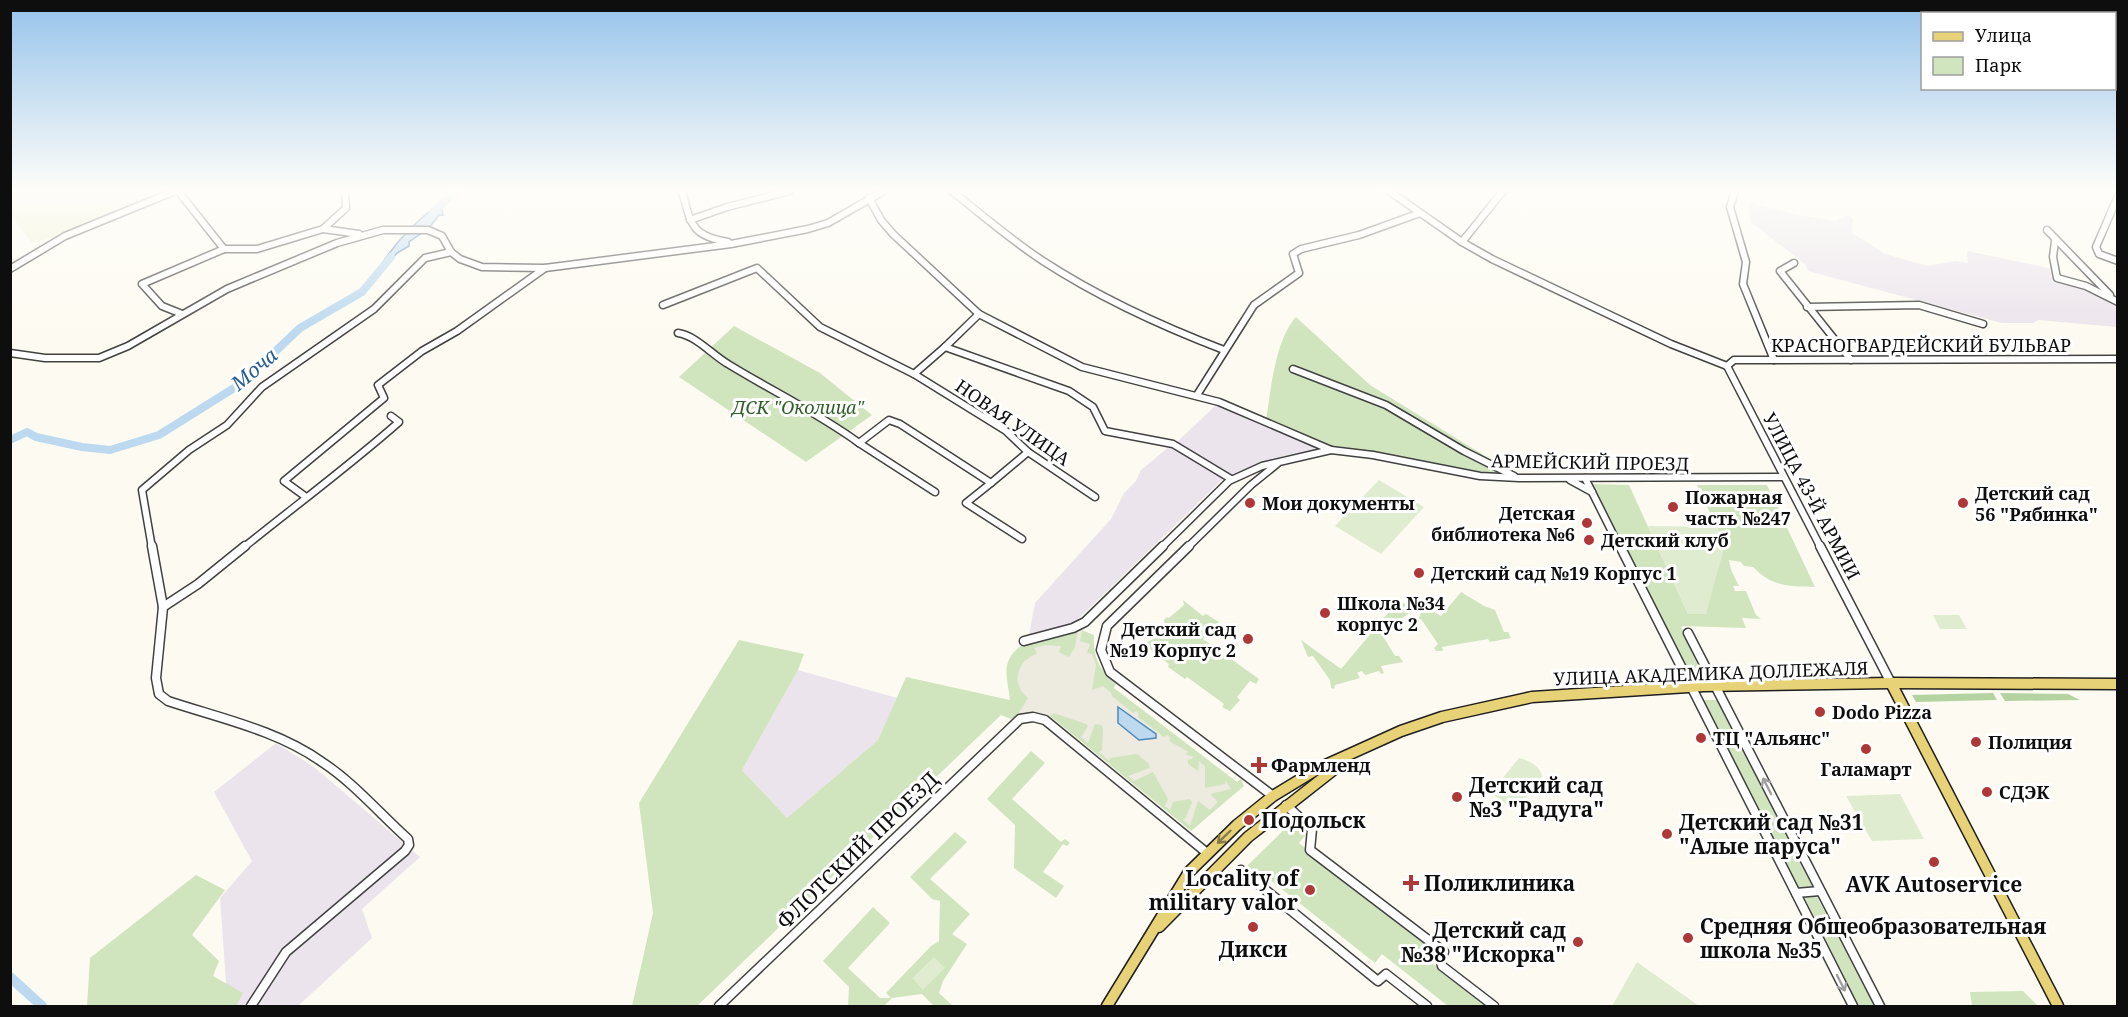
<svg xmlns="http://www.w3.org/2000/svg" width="2128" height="1017" viewBox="0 0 2128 1017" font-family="'Noto Serif',serif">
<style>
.industrial{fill:#ebe4ec}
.farmland{fill:#f1f0d4}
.green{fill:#d0e4be}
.forest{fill:#b4d3a0}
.pitch{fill:#e0eccf}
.plaza{fill:#edeae0}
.water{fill:#bcd9ef;stroke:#4c89bc;stroke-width:1.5}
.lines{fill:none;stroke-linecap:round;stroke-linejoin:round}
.river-far1{stroke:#bcd9ef;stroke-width:8}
.river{stroke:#bcd9ef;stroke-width:10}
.minor-far1-casing{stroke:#414141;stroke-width:9}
.minor-casing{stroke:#414141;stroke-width:11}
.major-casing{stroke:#1f1f1f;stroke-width:13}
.minor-far1{stroke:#fff;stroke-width:6}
.minor{stroke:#fff;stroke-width:8}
.major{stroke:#e7d277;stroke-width:10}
.oneway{stroke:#9f9f9f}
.oneway2{stroke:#857a48}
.poi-dot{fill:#ad3837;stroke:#fff;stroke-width:2}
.labels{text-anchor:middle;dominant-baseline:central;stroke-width:6;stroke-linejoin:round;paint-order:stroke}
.street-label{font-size:18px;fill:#0e0e0e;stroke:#fff}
.park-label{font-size:18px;font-style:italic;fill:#2f5e26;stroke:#fff}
.poi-label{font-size:18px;font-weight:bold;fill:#0e0e0e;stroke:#fff;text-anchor:start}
.water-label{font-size:20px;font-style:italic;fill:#275c91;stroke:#fff}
.near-poi-label{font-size:21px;font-weight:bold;fill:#0e0e0e;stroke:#fff;text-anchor:start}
.near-street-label{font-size:21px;fill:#0e0e0e;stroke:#fff}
</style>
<rect width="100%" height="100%" fill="#fdfbf1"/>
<g class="industrial">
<path d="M1749,202L1793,214L1835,221L1847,215L1853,218L1852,233L1885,254L1928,266L1956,261L1968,263L1967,251L2049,268L2052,279L2082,288L2117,307V327L2038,320L2033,323H2002L1808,271L1806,265L1751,222Z"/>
<path d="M1217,404L1269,425L1320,449L1318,452L1283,456L1234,476L1175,444Z"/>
<path d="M1170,446L1225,477L1072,625L1029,635L1035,603L1111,519L1124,493L1136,481L1141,470Z"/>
<path d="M798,670L897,698L878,740L787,818L742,770Z"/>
<path d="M276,743L314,767L420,857L362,909L372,938L298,1006H225L226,983L220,898L252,861L214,792Z"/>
</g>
<path class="farmland" d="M11,191H167L54,237L32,243L11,215Z"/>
<g class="green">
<path d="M1296,317L1370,385L1511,472L1509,477L1481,475L1331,449L1266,420C1271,390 1275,340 1296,317Z"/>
<path d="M734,326L820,373L872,415L806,462L679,377Z"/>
<path d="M1592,484L1629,485L1688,614L1725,545L1697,485H1767L1815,587C1789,586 1772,587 1753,567L1744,566L1741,562L1729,560L1731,570L1739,586H1733L1735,591H1746L1756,615L1761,619L1742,618L1746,628L1681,626L1699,668L1686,669Z"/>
<path d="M1461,592L1484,606L1495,610L1504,632H1508L1511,638L1490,642L1488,639L1442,647L1443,651H1436L1434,648L1438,644L1421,619L1418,620L1424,606L1441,616Z"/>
<path d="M1183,600L1203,616L1206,614L1219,622L1203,639L1259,679L1256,684L1250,681L1237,697L1240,700L1230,711L1222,707L1224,704L1187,677L1185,679L1168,667L1169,664L1147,647L1143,649L1140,645L1143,641L1147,642L1165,633L1164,620L1167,617L1169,618L1184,605Z"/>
<path d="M1399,600L1408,606L1414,604C1409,620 1392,622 1378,628L1395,656H1399L1403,662L1381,666L1384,673L1381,674L1379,671L1365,675L1362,671L1357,673L1360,678L1335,685L1334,689L1331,688L1330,680L1313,656L1308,657L1301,640L1341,669Z"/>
<path d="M1079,629L1094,635C1093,658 1099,669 1116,683L1114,688L1237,782L1241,779L1244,786L1191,831L1050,716L1033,712L1011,719L1001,715L697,1006H632L653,913L639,803L739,640L804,654L798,670L742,770L787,818L878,740L906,677L1010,700C1009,689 1005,676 1007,666C1013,637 1055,635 1079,629Z"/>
<path d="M1703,700H1717L1813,888L1799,889Z"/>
<path d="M1031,751L1045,763L1012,799L1061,842L1065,839L1070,843L1067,846L1063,844L1043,872L1064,886L1056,898L1014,868L1015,825L987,799Z"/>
<path d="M1297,817L1311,828L1299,843L1434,950L1428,960L1487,1006H1448L1382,954L1375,963L1269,879L1263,882L1246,867Z"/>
<path d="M955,832L967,842L930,879L970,914L952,934L967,944L943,981L939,993L953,1006H934L922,994L892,998L884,1006H848L849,987L823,961L873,907L890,923L848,968L880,998H891L886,993L931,946L939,941L940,901L932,899L910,877Z"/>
<path d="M196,875L225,890L192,935L219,961L213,976L243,993L236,1006H87L90,958Z"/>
<path d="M1816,895L1874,1006H1859L1804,896Z"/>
<path d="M2023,991L2038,1006H1972L1970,992Z"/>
</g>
<g class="forest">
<path d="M1993,693L1997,700L1916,702L1912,695Z"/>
<path d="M2000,693L2068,694L2080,700L2005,701Z"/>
</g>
<g class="pitch">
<path d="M1379,480L1424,507L1381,554L1335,526Z"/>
<path d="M1648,526L1716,527L1725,545L1706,614H1688Z"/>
<path d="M1933,615H1959L1967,629H1940Z"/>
<path d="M1519,758C1527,759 1541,767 1542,776L1519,808L1513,809L1495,796L1493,790Z"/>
<path d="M1900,794L1924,839L1872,841L1846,796Z"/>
<path d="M934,957L945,968L923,990L912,978Z"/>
<path d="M1637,962L1699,1006H1612Z"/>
</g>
<path class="plaza" d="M1078,630L1082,631L1080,641L1090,644L1087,653L1092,654L1096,665L1092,690L1103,686L1111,693L1112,696L1133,713L1136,711L1139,714L1138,717L1164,737L1167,735L1171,738L1169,741L1189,752L1186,753L1187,755L1195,757L1188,760V764L1198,771L1199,761L1205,766V788L1225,784L1226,781L1231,789L1210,794L1218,802L1210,810L1198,801L1190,826L1183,820L1186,817L1192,802L1190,799L1173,802L1170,810L1165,806L1168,799L1153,772L1134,781L1128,776L1150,768L1149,764L1137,754L1110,758L1109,761L1099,752L1102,750L1103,728L1101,725L1095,724L1088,743L1081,737L1088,726L1086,724L1054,713L1047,717L1029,712L1018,714L1028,698L1021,691L1017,680L1019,670L1024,661L1037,653L1034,648L1045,645L1061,646L1059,652L1069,657L1075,647Z"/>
<g class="water">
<path d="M440,203L444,204L442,209L443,215H439L429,228L409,242V246L397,253L386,266L381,265C397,240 416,221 440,203Z"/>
<path d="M1118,707L1156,734V738L1139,740L1118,723Z"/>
</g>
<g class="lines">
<g class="river-far1">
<path d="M433,212L456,191"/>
<path d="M10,440L27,432L36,437L82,447L110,450L159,435L242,383L300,328L362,292L391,257"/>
</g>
<path class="river" d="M10,977L42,1006"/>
<g class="minor-far1-casing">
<g id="minor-far1">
<path d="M178,191L224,249L142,284L162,306L182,314"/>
<path d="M345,191L346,208L323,229L359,234"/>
<path d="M682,191C691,224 691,236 728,242"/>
<path d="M952,191C982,215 1011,240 1043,261C1100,298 1161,326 1224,350"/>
<path d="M1389,191L1462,242L1492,259L1671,344L1727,366"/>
<path d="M1735,191L1730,207L1746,262L1743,284L1774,360"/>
<path d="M2118,196L2096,247L2099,254L2118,261"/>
<path d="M869,198L881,220L893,234L979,314L1082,367L1219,402L1331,450"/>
<path d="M690,220L727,207L790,191"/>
<path d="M2047,230L2110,295"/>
<path d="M2057,241H2055L2053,257L2057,278L2086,286L2118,302"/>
<path d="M1462,242L1503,191"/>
<path d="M224,249H257L323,229"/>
<path d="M1794,263L1780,271L1851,360"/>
<path d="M10,269L65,236L175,191"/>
<path d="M663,305L757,268L820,327L914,374L945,347"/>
<path d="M1807,307L1919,305L1983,324"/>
<path d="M979,314L945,347L1069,391L1093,407L1105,431L1173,444L1231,479"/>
<path d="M678,333C697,336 712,355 728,364C772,391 818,413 859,443"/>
<path d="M10,353L45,358H99L128,346L227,289L337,243L383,230H428L442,236L451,252L460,259L482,267L545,268L731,244L808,229L828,223L884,191"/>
<path d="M1727,366L1734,360L2118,359"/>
<path d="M1727,366L1821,548"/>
<path d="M1293,369L1386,405L1464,451L1514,476"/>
<path d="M914,374L1006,431L1028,452L1095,497"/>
<path d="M1197,395L1254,305L1299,273L1293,254L1301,249L1359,235L1420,213"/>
<path d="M1585,478L1620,548"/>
<path d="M1570,480L1592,492"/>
<path d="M991,483L966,503L1022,539"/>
<path d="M935,492L859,443L889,420L900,424L991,483L1028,452"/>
<path d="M306,497L284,481L384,398L378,385L422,351L457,331L545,268"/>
<path d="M152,548L142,490L189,450L227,425L262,387L374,309L425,258L451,252"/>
<path d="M243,548C295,506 349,466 399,422L391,416"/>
<path d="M1161,548L1229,481L1262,466L1331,450L1373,455L1480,476L1519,478L1783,477"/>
<path d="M1187,548L1251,485L1277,464"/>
</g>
</g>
<g class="minor-casing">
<g id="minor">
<path d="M152,546L163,607L156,678L159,694L168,701C219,718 277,730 322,762C354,783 379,813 408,839L409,845L405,851L286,952L251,1006"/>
<path d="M1189,546L1107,626L1101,650L1110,672L1273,796"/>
<path d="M1620,546L1853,1006"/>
<path d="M1820,546L1891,683"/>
<path d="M163,607L198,584L245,546"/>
<path d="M1688,633L1880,1006"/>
<path d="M1024,641L1073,628L1085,622L1163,546"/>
<path d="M1286,805L1312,829L1310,850L1444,952L1440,958L1442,966L1494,1006"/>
<path d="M1241,870L1378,981L1386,974L1427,1006"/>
<path d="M1796,893L1820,891"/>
<path d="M719,1006L1020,719L1033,717L1045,720L1207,853"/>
</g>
</g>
<g class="major-casing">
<g id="major">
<path d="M1891,683L2058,1006"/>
<path d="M1159,927L1248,837L1346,760"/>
<path d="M1107,1006L1189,872L1237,825L1273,796L1319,768L1401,731L1442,717L1532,697L1704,686L1891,683L2118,684"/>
</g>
</g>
<use href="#minor-far1" class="minor-far1"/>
<use href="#minor" class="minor"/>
<use href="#major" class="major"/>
</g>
<defs><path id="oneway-shaft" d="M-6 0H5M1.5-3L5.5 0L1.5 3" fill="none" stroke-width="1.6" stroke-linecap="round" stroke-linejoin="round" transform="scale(1.5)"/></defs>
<g class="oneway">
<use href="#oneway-shaft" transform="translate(1767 786) rotate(-117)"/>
<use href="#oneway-shaft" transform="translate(1841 983) rotate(63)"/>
</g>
<use class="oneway2" href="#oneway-shaft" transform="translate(1224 837) rotate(136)"/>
<linearGradient id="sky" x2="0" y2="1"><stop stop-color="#96c3eb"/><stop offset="0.57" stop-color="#fefdf9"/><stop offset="1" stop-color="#fefdf9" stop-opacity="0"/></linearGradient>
<rect width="2128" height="334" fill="url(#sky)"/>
<g class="poi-dot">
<circle cx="1250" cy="503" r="6"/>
<circle cx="1963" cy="503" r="6"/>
<circle cx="1673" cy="507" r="6"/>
<circle cx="1587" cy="523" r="6"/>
<circle cx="1589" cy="540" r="6"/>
<circle cx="1419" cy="573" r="6"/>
<circle cx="1325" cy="613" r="6"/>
<circle cx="1248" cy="639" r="6"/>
<circle cx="1820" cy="712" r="6"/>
<circle cx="1701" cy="738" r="6"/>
<circle cx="1976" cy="742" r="6"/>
<circle cx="1866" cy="749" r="6"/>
<path d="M1256 756h6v6h6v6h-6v6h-6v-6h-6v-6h6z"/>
<circle cx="1987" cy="792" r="6"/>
<circle cx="1457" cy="797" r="6"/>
<circle cx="1249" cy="820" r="6"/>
<circle cx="1667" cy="834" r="6"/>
<circle cx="1934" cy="862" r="6"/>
<path d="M1408 874h6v6h6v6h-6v6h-6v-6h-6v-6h6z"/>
<circle cx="1310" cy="890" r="6"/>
<circle cx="1253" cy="927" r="6"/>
<circle cx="1688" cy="938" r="6"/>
<circle cx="1578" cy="942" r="6"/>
</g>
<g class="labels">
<g class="street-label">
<text x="1921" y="345">КРАСНОГВАРДЕЙСКИЙ БУЛЬВАР</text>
<text transform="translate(1013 422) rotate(35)">НОВАЯ УЛИЦА</text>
<text transform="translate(1590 462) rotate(1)">АРМЕЙСКИЙ ПРОЕЗД</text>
<text transform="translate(1812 496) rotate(62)">УЛИЦА 43-Й АРМИИ</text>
<text transform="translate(1711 673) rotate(-2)">УЛИЦА АКАДЕМИКА ДОЛЛЕЖАЛЯ</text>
</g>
<g class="park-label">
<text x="798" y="407">ДСК "Околица"</text>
</g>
<g class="poi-label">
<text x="1975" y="493">Детский сад<tspan x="1975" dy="21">56 "Рябинка"</tspan></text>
<text x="1685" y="497">Пожарная<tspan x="1685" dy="21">часть №247</tspan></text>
<text x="1262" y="503">Мои документы</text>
<text x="1575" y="513" text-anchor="end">Детская<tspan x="1575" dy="21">библиотека №6</tspan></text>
<text x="1601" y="540">Детский клуб</text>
<text x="1431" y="573">Детский сад №19 Корпус 1</text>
<text x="1337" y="603">Школа №34<tspan x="1337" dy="21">корпус 2</tspan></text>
<text x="1236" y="629" text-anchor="end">Детский сад<tspan x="1236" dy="21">№19 Корпус 2</tspan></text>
<text x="1832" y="712">Dodo Pizza</text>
<text x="1713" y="738">ТЦ "Альянс"</text>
<text x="1988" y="742">Полиция</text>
<text x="1271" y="765">Фармленд</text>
<text x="1866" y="769" text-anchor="middle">Галамарт</text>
<text x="1999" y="792">СДЭК</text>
</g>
<g class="water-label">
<text transform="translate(254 369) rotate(-40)">Моча</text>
</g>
<g class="near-poi-label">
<text x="1469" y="785">Детский сад<tspan x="1469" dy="24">№3 "Радуга"</tspan></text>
<text x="1261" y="820">Подольск</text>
<text x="1679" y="822">Детский сад №31<tspan x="1679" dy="24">"Алые паруса"</tspan></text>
<text x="1298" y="878" text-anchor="end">Locality of<tspan x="1298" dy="24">military valor</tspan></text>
<text x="1424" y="883">Поликлиника</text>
<text x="1934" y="884" text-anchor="middle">AVK Autoservice</text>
<text x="1700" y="926">Средняя Общеобразовательная<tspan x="1700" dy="24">школа №35</tspan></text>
<text x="1566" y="930" text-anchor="end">Детский сад<tspan x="1566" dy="24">№38 "Искорка"</tspan></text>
<text x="1253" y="949" text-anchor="middle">Дикси</text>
</g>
<g class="near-street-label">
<text transform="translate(857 850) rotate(-44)">ФЛОТСКИЙ ПРОЕЗД</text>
</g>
</g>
<rect width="2128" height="1017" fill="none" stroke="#0e0e0e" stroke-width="24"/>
<rect x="1921" y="12" width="195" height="78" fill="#ffffff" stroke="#9f9f9f" stroke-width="1.5"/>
<rect x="1933" y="32" width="30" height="9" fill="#e7d277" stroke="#9f9f9f" stroke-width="1.5"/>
<text x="1975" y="42" font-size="18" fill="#0e0e0e">Улица</text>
<rect x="1933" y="57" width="30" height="18" fill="#d0e4be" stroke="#9f9f9f" stroke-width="1.5"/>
<text x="1975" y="72" font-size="18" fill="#0e0e0e">Парк</text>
</svg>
